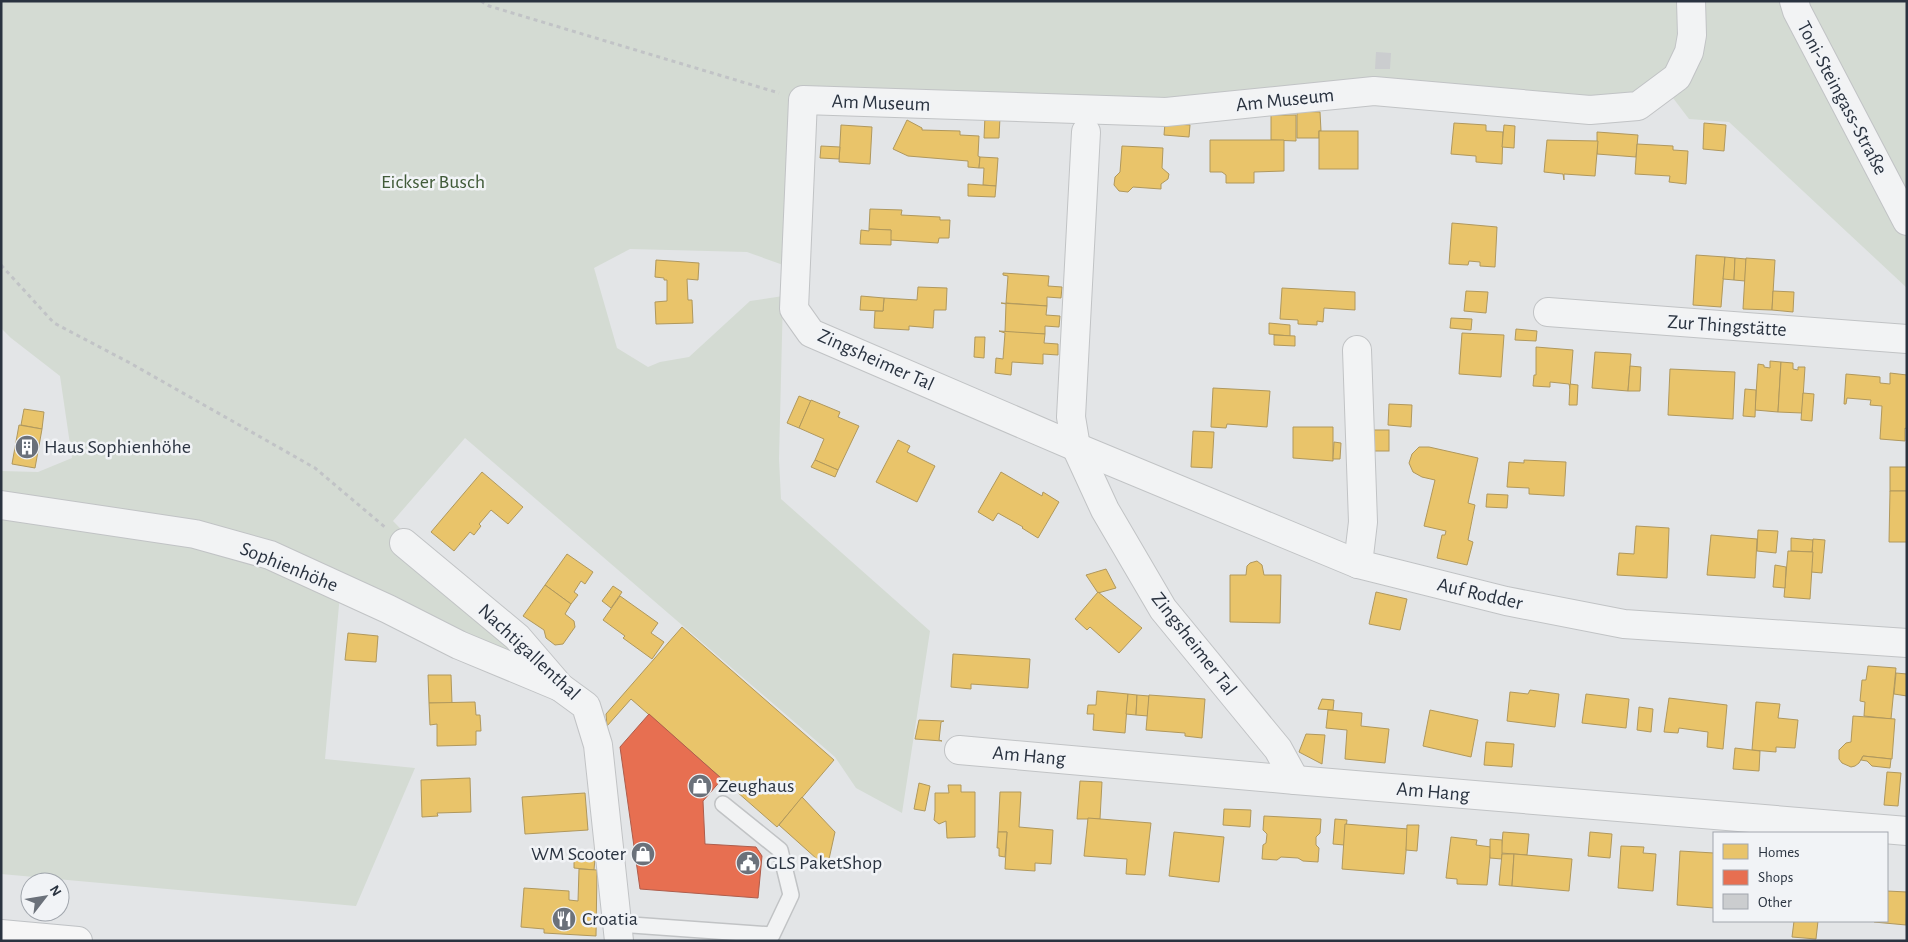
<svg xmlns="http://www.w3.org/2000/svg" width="1908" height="942" viewBox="0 0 1908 942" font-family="'Alegreya Sans',sans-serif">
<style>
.green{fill:#d4dbd3}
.homes{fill:#e9c46a;stroke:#b0985d}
.shops{fill:#e76f51;stroke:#ae5d4c}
.building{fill:#cbcdcf}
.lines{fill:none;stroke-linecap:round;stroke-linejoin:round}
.service-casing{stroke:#c1c3c5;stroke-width:18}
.minor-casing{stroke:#c1c3c5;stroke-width:30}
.primary-casing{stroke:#bfc2c5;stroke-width:30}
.path{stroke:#c1c3c6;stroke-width:3;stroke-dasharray:4 4;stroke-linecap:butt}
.service{stroke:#f2f3f4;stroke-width:15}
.minor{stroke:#f2f3f4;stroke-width:28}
.primary{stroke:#f6f6f6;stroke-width:28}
.labels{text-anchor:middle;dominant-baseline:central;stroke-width:5;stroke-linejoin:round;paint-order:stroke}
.street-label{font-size:20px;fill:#2a3340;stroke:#f1f3f6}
.park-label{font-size:20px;fill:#415b39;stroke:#f1f3f6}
.poi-label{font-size:20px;fill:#2a3340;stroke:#f1f3f6;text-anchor:start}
</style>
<rect width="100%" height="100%" fill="#e3e5e7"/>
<g class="green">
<path d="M1,1H1907V288L1729,122L1689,119L1673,98H1630L1480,89L1368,79L1153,99L806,95L786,266L747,252L630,249L594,268L617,348L648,367L660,362L689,357L750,301L783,296L779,459L781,499L930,631L902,813L856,788L835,757L465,438L393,521L525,657L518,665L306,563L1,497V471L38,472L72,458L60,376L11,338L1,328Z"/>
<path d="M1,508L194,541L340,594L325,759L415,768L356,906L1,874Z"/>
</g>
<g class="homes">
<path d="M1297,111L1320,112L1321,131H1319V138H1297Z"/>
<path d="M1271,115H1296V141L1271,140Z"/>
<path d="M985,116L1000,117L999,138H984Z"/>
<path d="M907,120L922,128V130L960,131V135L979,136L978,156L980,157L979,168L968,167V161L908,156L893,149Z"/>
<path d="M1165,123L1190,125L1189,137L1164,135Z"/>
<path d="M1454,123L1486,125V131L1503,132L1502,164L1476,162V156L1451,154Z"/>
<path d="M1704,123L1726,125L1724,151L1703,149Z"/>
<path d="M841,125L872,127L870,164L839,162Z"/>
<path d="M1504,125L1515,126L1514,148L1502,147Z"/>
<rect x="1319" y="131" width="39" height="38"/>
<path d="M1597,132L1638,135L1636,157L1597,154Z"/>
<path d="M1210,140H1284V171L1254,172V183H1226V175L1222,172H1210Z"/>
<path d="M1547,140L1598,141L1595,176L1564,174V180L1563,174L1544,172Z"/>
<path d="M1637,144L1673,146V150L1688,151L1686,184L1669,182L1670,176L1635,174Z"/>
<path d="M821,146L840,147L839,159L820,158Z"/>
<path d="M1122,146L1163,148L1162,168L1169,174L1168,179L1161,184V189L1133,187L1128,192L1119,191L1114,185L1115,177L1120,172Z"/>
<path d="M980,157L998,158L996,186L983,185L984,168H979Z"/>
<path d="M968,184L996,186L995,197L968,196Z"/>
<path d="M870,209L902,210L901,215L940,217V220H950L949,238H939L938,243L890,240L891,230L869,229Z"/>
<path d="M1452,223L1497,227L1495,267L1480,266V262L1469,261L1468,265L1449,264Z"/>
<path d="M869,229L891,230V245L860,244L861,230L869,231Z"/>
<path d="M1696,255L1725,257L1721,307L1693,305Z"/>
<path d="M1725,257L1735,258L1734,280L1723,279Z"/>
<path d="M1735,258L1746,259L1745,281L1734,280Z"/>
<path d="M1746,258L1775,260L1772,310L1743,309Z"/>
<path d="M656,260L699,263L698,280L687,279L688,300H692L693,323L656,324L655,302L667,301V280H664V278L655,277Z"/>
<path d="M1003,273L1049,276L1048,286L1062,287L1061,298L1047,297V306L1006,303L1008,276L1003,275Z"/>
<path d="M918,287L947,288L946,310H934L933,328L909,326V330L874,328L875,311H883L884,298L917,300Z"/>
<path d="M1282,288L1355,292V310L1324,308L1323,322L1317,321V325L1298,324V320L1280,319Z"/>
<path d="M1466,291L1488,292L1486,313L1464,311Z"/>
<path d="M1773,291L1794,292L1793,312L1772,310Z"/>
<path d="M861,296L884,298L883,311L860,310Z"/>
<path d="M1001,303L1047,306L1046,315L1060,316L1059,327L1045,326V334L1005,332L1006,304Z"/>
<path d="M1451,318L1472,319L1471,330L1450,328Z"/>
<path d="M1269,323L1290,325V336L1269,334Z"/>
<path d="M1516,329L1537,331L1536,341L1515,340Z"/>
<path d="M999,331L1045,334L1044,343L1058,344V355L1043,354V364L1012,362L1011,375L995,373L996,358L1003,359L1005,333Z"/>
<path d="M1462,333L1504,335L1501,377L1459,374Z"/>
<path d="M1274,335L1295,336V346L1274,345Z"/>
<path d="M975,337H985L984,358L974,357Z"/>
<path d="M1536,347L1573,350L1570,389L1569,384L1550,382V387L1533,386L1534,375H1536Z"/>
<path d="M1595,352L1631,354L1628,391L1592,388Z"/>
<path d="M1770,361L1781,362L1778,412L1755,410L1758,364L1764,365V367L1770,368Z"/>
<path d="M1781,362L1793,363V369L1798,370V367H1805L1802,413L1778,412Z"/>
<path d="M1630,366L1641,367L1640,391H1628Z"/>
<path d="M1670,369L1735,372L1733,419L1668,415Z"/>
<path d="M1890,373L1907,375V429L1905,428V441L1880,439L1882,406L1870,405L1871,400L1847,398L1846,404H1844L1846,374L1880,377V383L1890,384Z"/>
<path d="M1570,384L1578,385L1577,405H1569Z"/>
<path d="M1213,388L1270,391L1267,427L1227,424L1226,428L1211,427Z"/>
<path d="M1745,389L1756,390L1755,417L1743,416Z"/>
<path d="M1803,393L1814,394L1812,421L1801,420Z"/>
<path d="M799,396L811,401L799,428L787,423Z"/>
<path d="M811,400L840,412L838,417L859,426L838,470L815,460L824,439L799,428Z"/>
<path d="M1389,404L1412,405L1411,427L1388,425Z"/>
<path d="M24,409L44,412L42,429L21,425Z"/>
<path d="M19,425L42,429L35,468L12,464Z"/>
<path d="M1293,427H1333V461L1293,458Z"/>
<rect x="1372" y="430" width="17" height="21"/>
<path d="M1193,431L1214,432L1212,468L1191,467Z"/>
<path d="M898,440L910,446L907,452L935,466L917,502L876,482Z"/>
<path d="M1334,442L1341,443L1340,459H1333Z"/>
<path d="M1419,447H1429L1478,458L1468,503L1475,505L1468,540L1473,542L1467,565L1437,558L1442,535H1445L1446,531L1424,526L1435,480L1422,477L1413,472L1409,463L1412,454Z"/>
<path d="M815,460L838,470L835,477L811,467Z"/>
<path d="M1524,460L1566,462L1564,496L1529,494V488L1507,487L1509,462L1524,463Z"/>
<rect x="1890" y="467" width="17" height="24"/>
<path d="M482,472L523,507L508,524L491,510L479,524L481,526L474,535L470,532L454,551L431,532Z"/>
<path d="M1001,472L1042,496L1043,492L1059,502L1038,538L1022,528L1023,527L998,513L993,521L978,512Z"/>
<path d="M1890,491H1907V542H1889Z"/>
<path d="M1487,494L1508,495L1507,508L1486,507Z"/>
<path d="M1636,526L1669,528L1667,578L1617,575L1619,553L1634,554Z"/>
<path d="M1758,530L1778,531L1776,553L1757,551Z"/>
<path d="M1711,535L1757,539L1755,578L1707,575Z"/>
<path d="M1791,538L1813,540L1812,552L1791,551Z"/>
<path d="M1813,539L1825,540L1822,573L1811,572Z"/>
<path d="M1788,551L1813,552L1810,599L1784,597Z"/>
<path d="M567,554L593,572L585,584L581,581L574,592L578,595L571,604L545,585Z"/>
<path d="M1257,561L1262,565L1264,575H1281L1280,623L1230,622V575H1246L1247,566L1250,563Z"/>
<path d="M1775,565L1786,567L1785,588L1773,587Z"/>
<path d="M1106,569L1116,588L1098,593L1086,575Z"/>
<path d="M545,585L571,604L565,614L574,621L575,627L563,644L555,645L546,638L544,630L523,616Z"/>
<path d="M613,586L622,592L611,608L602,601Z"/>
<path d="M1098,592L1142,628L1119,653L1090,627L1087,630L1075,619Z"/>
<path d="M1376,592L1407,599L1400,630L1369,624Z"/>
<path d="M620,596L658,623L651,633L664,642L652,659L623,638L625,636L603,620Z"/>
<path d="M682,627L834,760L777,827L631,699L607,726L606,714Z"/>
<path d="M348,633L378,636L376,662L345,660Z"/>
<path d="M953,654L1030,659L1028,688L971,684V689L951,687Z"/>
<path d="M1868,666L1896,668L1891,719L1864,716L1865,702L1860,701L1862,680H1866Z"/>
<path d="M1896,673L1907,674V696L1894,694Z"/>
<path d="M428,675H451L452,703H429Z"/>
<path d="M1530,690L1559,694L1555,727L1507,721L1510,692L1528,694Z"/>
<path d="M1097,691L1128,694L1125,733L1093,730L1094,714H1087L1088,705H1096Z"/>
<path d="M1128,694L1137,695L1136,715L1126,714Z"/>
<path d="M1586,694L1629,699L1626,728L1582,723Z"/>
<path d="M1137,695L1149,696L1148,716L1136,715Z"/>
<path d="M1149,695L1205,699L1202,738L1185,736V733L1146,730Z"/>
<path d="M1669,698L1727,705L1723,749L1707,747L1708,732L1679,728L1678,733L1664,732Z"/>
<path d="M1322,699L1334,700L1333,710L1318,709Z"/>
<path d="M475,702L476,715H480L481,731H476V745L437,746V724L430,725L429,703Z"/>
<path d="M1756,702L1780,704L1778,718L1798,720L1795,748L1776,747V752L1752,750Z"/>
<path d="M1639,707L1653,709L1651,732L1637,730Z"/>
<path d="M1328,710L1362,713L1361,726L1389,729L1385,763L1345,759L1347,730L1326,728Z"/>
<path d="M1430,710L1478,720L1471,757L1423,746Z"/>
<path d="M1853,716L1895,719L1892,759L1863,756L1859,763L1855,766L1851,767L1842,763L1839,759V750L1846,743L1851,742Z"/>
<path d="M919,720L944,721L941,722L939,740L942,741L915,739Z"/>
<path d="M1306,734L1325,735L1322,764L1299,752Z"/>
<path d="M1486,742L1514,744L1512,767L1484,765Z"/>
<path d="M1735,748L1760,751L1759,771L1733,769Z"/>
<path d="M1863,756L1891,759L1890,768L1872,766L1867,761L1861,760Z"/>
<path d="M1887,772L1901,773L1898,806L1884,805Z"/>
<path d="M470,778L471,812L437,813L438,816L422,817L421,780Z"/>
<path d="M1080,781L1102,782L1100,819H1077Z"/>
<path d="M919,783L930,786L925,811L914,809Z"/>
<path d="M948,785H961V792H975V837L947,838L946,821L939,824L934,820L935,812V793H949Z"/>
<path d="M1000,792H1021L1019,827L1053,830L1051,864L1035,863V871L1005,869L1007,832H998Z"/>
<path d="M585,793L588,830L525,834L522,797Z"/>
<path d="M802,797L835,832L827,868L779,825Z"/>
<path d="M1224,809L1251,810L1250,827L1223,825Z"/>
<path d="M1264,816L1321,819L1320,833L1316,837V845L1319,848L1318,862L1303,861L1298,858L1281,857L1277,860L1262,859L1263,845L1266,843L1267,834L1263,830Z"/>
<path d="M1088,818L1151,823L1145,875L1126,874L1127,859L1084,856Z"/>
<path d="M1335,819L1347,820L1344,845L1333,844Z"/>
<path d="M1345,824L1408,829L1404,874L1342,869Z"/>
<path d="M1407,825H1419L1417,851L1406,850Z"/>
<path d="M998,832H1007L1005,857L999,856V848H997Z"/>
<path d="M1174,832L1224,837L1219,882L1169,876Z"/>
<path d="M1503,832L1529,834L1527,855L1501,853Z"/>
<path d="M1590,832L1612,834L1610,858L1588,856Z"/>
<path d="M1451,837L1477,840L1476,845L1491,847L1487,885L1457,884V879L1446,878Z"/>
<path d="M1490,839L1502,840V859L1490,858Z"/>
<path d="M1621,846L1644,847L1643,853L1656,854L1653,891L1618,888Z"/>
<path d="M1680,851L1714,853V908L1677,905Z"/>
<path d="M1502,854H1514L1512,886L1499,885Z"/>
<path d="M1514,854L1572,859L1569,891L1512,886Z"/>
<path d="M574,858H595L594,870L574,868Z"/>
<path d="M579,869L597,870L596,936L544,933V929L521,927L524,888L569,891V900L578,901Z"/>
<path d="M1887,891L1907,892L1906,925L1874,922V921H1887Z"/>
<path d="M1794,921H1818L1816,939L1792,937Z"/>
</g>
<path class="shops" d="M649,714L722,779L703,801L705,844L756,847L762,856L758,898L640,889L620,747Z"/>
<path class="building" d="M1376,52L1391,53L1390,69H1375Z"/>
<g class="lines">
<g class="service-casing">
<path id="service" d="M618,924L772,935L791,895L780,850L723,804"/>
</g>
<g class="minor-casing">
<g id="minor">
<path d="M1691,1L1692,35L1689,52L1677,77L1638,106L1590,110L1374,91L1166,112L803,100L794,309L811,333L1076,447L1358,564L1506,601L1624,624L1907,643"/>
<path d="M1794,1L1797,11L1907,221"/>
<path d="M1086,132L1071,417L1076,447L1105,510L1163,609L1278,749L1295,780"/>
<path d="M1548,312L1907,339"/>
<path d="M1357,350L1363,522L1358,564"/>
<path d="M1,505L195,534L270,555L388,609L459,645L560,687"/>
<path d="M404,543L517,637L560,687L586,706L598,745L619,941"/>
<path d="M959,750L1295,780L1907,831"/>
</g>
</g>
<g class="primary-casing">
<path id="primary" d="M1,934L78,941"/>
</g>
<g class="path">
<path d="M481,1L489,6L779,93"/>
<path d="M1,265L54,323L130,363L315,468L386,528"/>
</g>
<use href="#service" class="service"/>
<use href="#minor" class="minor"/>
<use href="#primary" class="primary"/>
</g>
<defs>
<g id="building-disc" transform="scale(1.25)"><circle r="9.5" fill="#6b717a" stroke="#f1f3f6"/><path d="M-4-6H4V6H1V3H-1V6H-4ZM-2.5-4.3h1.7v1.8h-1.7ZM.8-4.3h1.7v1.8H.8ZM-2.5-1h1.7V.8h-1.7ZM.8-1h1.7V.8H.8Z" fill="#fff"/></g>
<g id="shop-disc" transform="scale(1.25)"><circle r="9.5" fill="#6b717a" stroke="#f1f3f6"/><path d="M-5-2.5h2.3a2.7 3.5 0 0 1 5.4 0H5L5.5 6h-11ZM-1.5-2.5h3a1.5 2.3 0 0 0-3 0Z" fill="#fff"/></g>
<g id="civic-disc" transform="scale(1.25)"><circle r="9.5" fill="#6b717a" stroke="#f1f3f6"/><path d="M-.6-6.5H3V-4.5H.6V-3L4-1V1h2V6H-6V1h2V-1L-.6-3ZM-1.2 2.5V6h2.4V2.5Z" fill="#fff"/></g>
<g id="restaurant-disc" transform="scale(1.25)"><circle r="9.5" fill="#6b717a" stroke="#f1f3f6"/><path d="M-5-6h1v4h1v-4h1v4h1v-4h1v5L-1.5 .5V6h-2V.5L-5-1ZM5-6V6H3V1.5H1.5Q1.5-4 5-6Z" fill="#fff"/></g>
</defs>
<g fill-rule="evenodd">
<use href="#building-disc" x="27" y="447"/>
<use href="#shop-disc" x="700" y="786"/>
<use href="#shop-disc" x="643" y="854"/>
<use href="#civic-disc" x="748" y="863"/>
<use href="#restaurant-disc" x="564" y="919"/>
</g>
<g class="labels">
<g class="street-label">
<text transform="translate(1842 98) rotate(62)">Toni-Steingass-Straße</text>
<text transform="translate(1285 100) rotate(-6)">Am Museum</text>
<text transform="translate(881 103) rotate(2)">Am Museum</text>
<text transform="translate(1727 326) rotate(4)">Zur Thingstätte</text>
<text transform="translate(876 360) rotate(24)">Zingsheimer Tal</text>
<text transform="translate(289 567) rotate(22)">Sophienhöhe</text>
<text transform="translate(1480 594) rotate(13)">Auf Rodder</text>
<text transform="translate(1194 644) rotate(52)">Zingsheimer Tal</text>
<text transform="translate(529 652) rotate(43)">Nachtigallenthal</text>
<text transform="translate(1029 756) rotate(5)">Am Hang</text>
<text transform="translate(1433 792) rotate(5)">Am Hang</text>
</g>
<g class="park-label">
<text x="433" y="182">Eickser Busch</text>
</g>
<g class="poi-label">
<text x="44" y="447">Haus Sophienhöhe</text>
<text x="718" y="786">Zeughaus</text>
<text x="626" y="854" text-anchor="end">WM Scooter</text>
<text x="766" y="863">GLS PaketShop</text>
<text x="582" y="919">Croatia</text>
</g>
</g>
<rect width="1908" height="942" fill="none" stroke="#2a3340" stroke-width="5"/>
<rect x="1713" y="832" width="175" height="90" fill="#f1f3f6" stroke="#a1a6ad"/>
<rect x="1723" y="844" width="25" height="15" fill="#e9c46a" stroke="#a1a6ad"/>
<text x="1758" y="857" font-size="15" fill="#2a3340">Homes</text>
<rect x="1723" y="870" width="25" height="15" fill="#e76f51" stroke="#a1a6ad"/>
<text x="1758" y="882" font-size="15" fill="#2a3340">Shops</text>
<rect x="1723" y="894" width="25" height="15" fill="#cbcdcf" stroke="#a1a6ad"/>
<text x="1758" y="907" font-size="15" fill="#2a3340">Other</text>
<g transform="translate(45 897) rotate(59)"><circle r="24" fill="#f1f3f6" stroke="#a1a6ad"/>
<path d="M0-4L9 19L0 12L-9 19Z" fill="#6b717a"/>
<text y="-8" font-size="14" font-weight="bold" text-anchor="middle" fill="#2a3340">N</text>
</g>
</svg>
